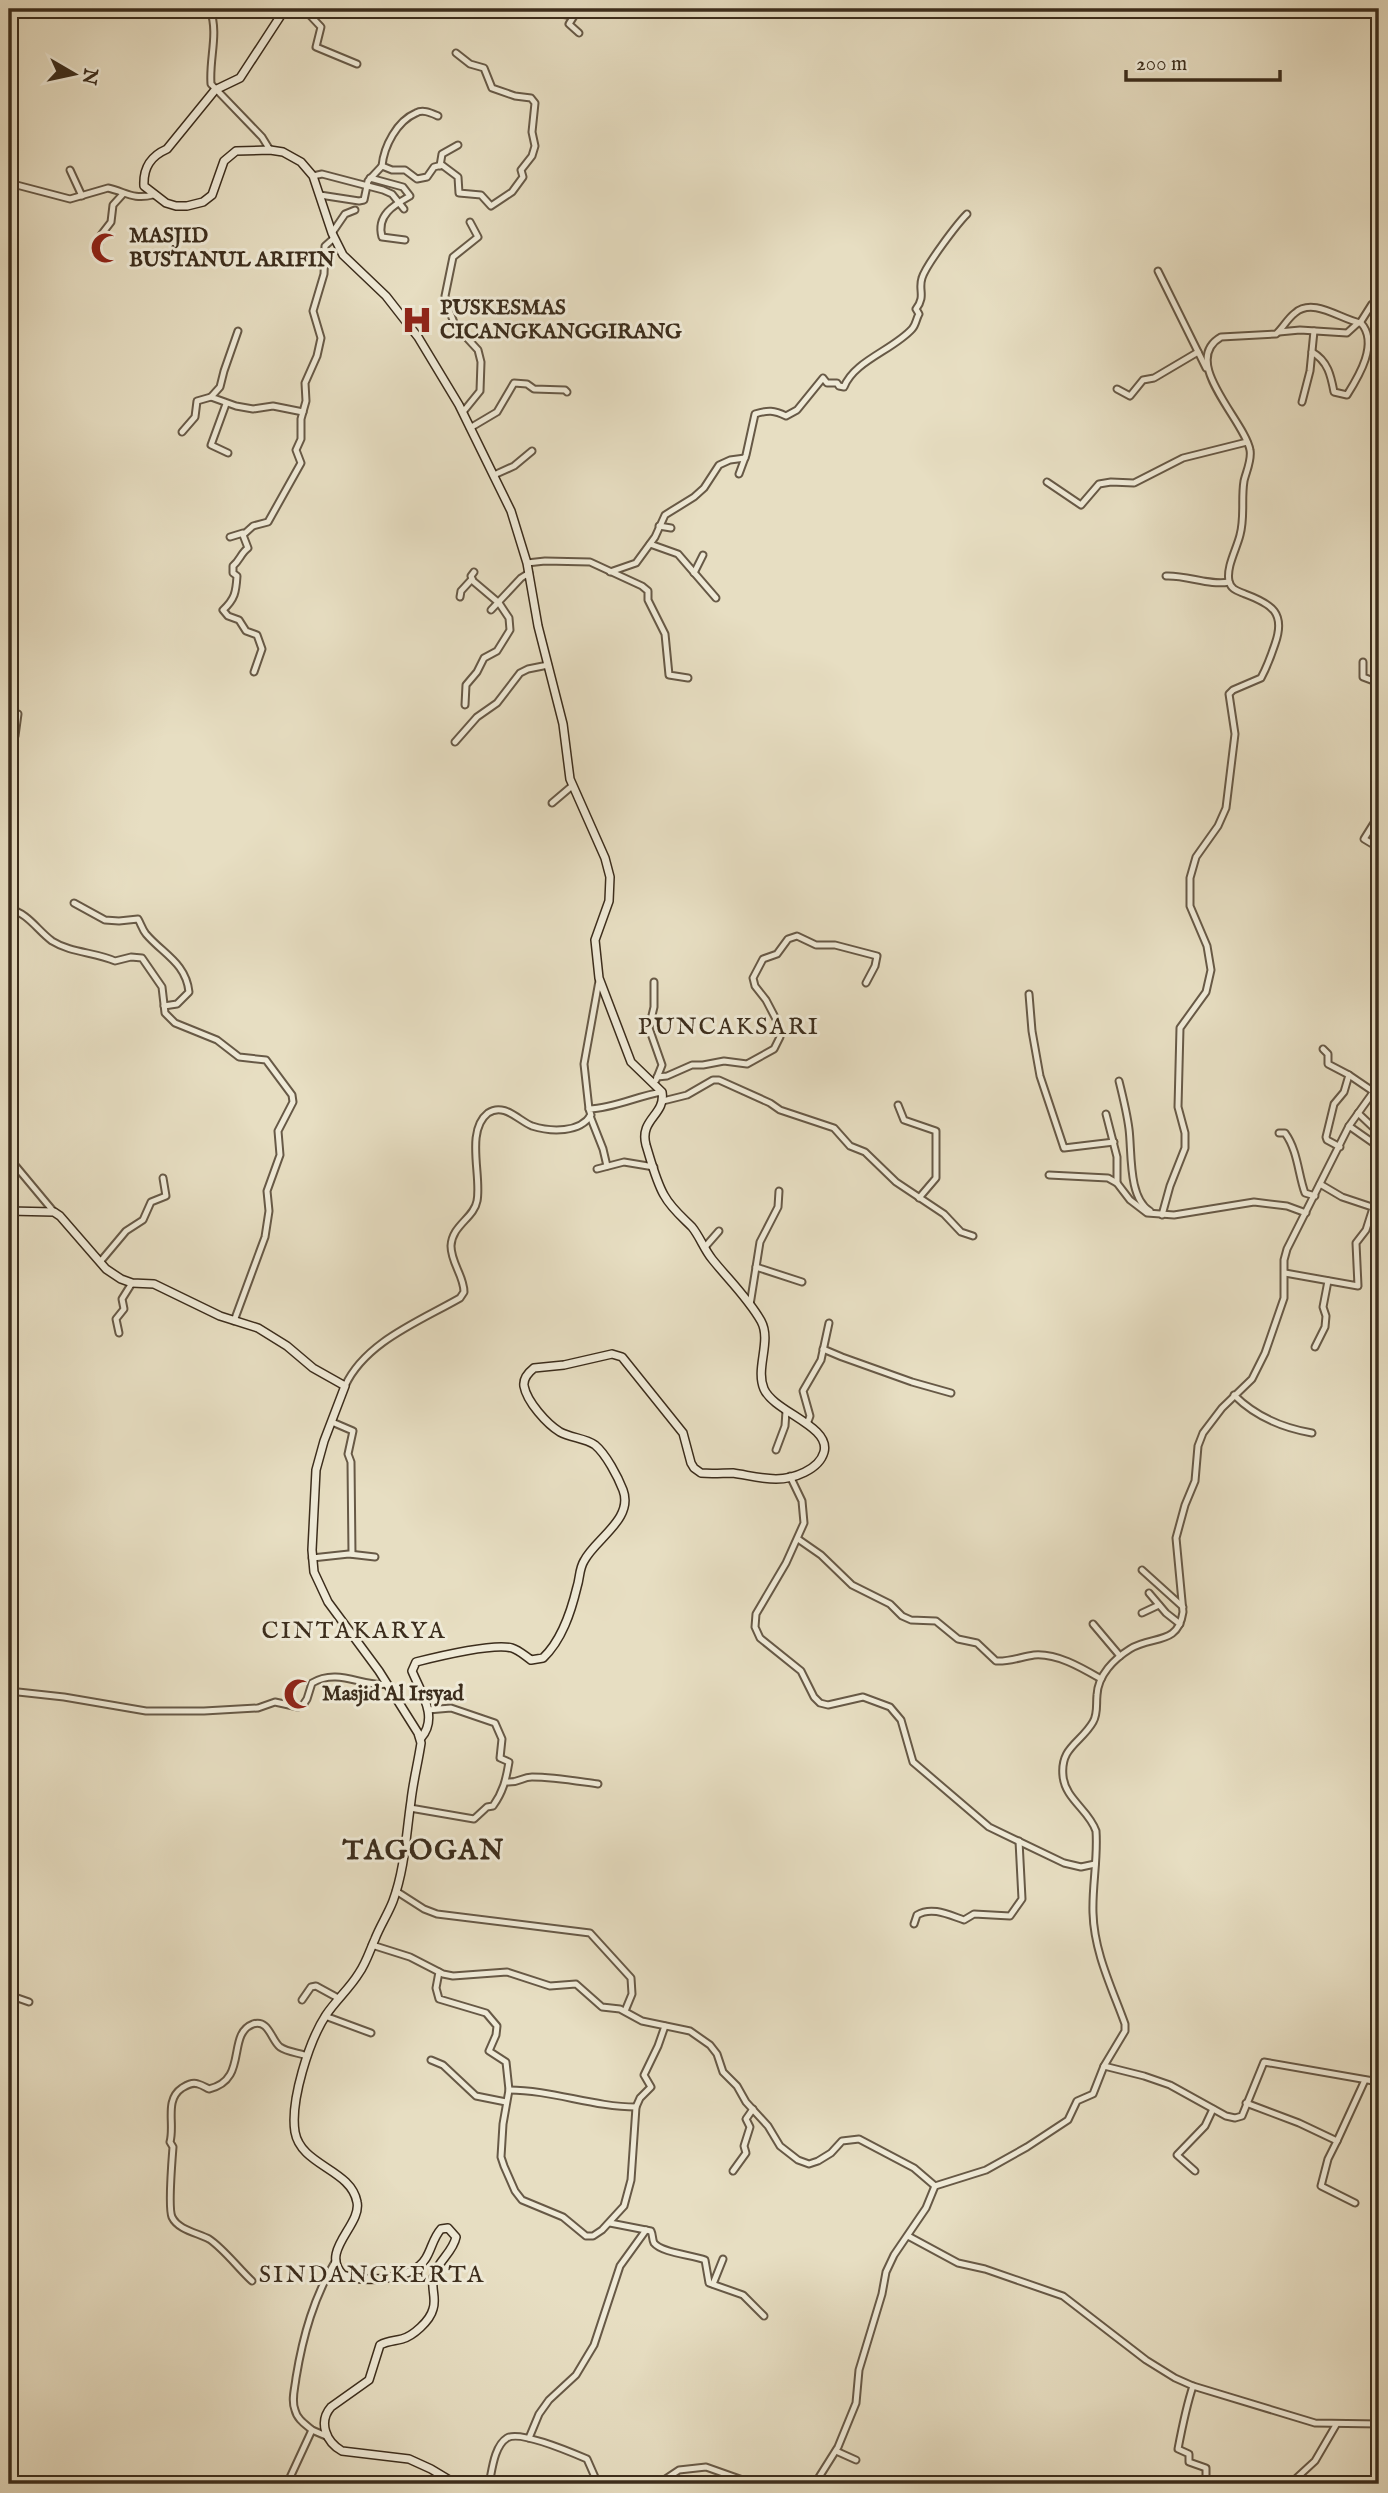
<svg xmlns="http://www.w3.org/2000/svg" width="1388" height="2493" viewBox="0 0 1388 2493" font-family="'IM FELL English',serif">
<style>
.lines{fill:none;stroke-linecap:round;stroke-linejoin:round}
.street-casing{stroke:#675946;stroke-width:9}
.secondary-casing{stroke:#3c2d1c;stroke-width:10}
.street{stroke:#efead7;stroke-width:5}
.secondary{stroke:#efead7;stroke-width:7}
.labels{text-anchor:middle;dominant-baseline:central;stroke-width:6;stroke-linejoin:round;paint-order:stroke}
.poi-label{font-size:21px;font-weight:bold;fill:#3c2d1c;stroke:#efead7;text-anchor:start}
.quarter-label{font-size:24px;letter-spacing:2px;fill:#3c2d1c;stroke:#efead7}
.district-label{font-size:28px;font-weight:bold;letter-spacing:2px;fill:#3c2d1c;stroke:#efead7}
</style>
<rect width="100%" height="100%" fill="#e7dec2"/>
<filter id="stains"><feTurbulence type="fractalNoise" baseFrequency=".00286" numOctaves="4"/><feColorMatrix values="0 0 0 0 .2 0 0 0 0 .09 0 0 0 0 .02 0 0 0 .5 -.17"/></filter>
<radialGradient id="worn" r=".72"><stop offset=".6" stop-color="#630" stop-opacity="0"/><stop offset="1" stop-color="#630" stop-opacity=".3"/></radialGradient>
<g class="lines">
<g class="street-casing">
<g id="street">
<path d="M210,9C219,34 209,58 211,84L262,137L270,150"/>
<path d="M304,9L321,27L316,47L357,64"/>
<path d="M526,9L574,16"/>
<path d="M574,9V16L569,24L579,33"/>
<path d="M382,166C384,146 397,121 416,113C423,109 431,113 438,116"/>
<path d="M440,166L442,154L458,145"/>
<path d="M70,170L82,196"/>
<path d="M313,176L322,174L383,190L392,194L404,209"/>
<path d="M370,178L403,187L410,196C394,205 376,215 382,237L405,240"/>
<path d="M9,183L70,199L108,188C126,192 133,200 153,195"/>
<path d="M320,195L359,201L364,200L368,181L382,166L392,170H405L417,179L427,177L434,167L442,165L458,177L459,193L481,195L491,206L512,192L523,177L521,170L532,156L535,146L532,132L535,103L531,98L515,96L492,88L484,68L470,64L456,53"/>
<path d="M332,233L345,214L355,210"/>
<path d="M96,256L101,235L111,222L113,205L123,194"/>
<path d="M1158,271L1206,368"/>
<path d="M238,331L224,371L220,387L211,397L236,406L253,409L273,406L303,412"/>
<path d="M1279,332L1300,330L1347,333L1358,323"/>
<path d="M1312,352C1328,361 1331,376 1334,392L1347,395C1359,376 1379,343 1361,323"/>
<path d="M1117,389L1130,396L1143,380L1154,378L1198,352"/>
<path d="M1302,402L1310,371L1314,331"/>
<path d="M226,404L211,445L228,453"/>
<path d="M463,412L480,391L481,362L478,350L455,325L447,305L445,296L453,257L478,237L470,222"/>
<path d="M470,428L497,412L514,383L527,384L534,389L565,390L567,392"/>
<path d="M182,432L195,417L197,401L211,397"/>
<path d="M739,474L746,455L755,414C768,410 774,410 786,416L797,410L823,378L827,383H837L839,386L844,387C854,361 893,350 912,329C916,325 916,319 919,314L916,309C926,296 918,290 922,278C926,265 957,224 967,214"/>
<path d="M494,475L514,466L532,451"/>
<path d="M1047,482L1081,505L1099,484L1111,482L1134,483L1183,458L1247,442"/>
<path d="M659,526L671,528"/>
<path d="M230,537L243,533"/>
<path d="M650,544L678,554L716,598"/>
<path d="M527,563L545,561L590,562L642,586L648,591V600L665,634L669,675L688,678"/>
<path d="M610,572L636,563L655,537L665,515L694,497L704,488L719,465L730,460L745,458"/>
<path d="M694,573L703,555"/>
<path d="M1166,576C1187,575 1210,586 1229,582"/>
<path d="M460,597L461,591L472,579"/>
<path d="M491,610L521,578L529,573"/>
<path d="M1363,662V677L1379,683"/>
<path d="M254,672L262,649L257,635L246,631L239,620L228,616L223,610C235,599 236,592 237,576L233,573V566C240,560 241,553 248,548L243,535L253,526L268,522L301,463L296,450L301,439V419L306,401L305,383L317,356L321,338L313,311L324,274L325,246L334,238"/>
<path d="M465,705L466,685L477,672L484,658L497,651L510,630L509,618L499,603L473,581L471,576L474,572"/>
<path d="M455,742L477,717L497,703L520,673L528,669L548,665"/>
<path d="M9,745L15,736L18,714"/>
<path d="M1376,799L1379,804"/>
<path d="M552,803L572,786"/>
<path d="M1379,815L1364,839L1379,848"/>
<path d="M74,903L105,920L119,921L138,919C141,924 142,929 146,934C163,954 186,963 189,992L177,1004L164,1006"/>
<path d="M9,909C28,913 37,930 52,941C71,953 95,952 115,961L131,957L142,958L162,987L165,1013L175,1023L217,1040L239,1057L266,1060L292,1095L293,1102L278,1131L280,1155L267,1191L269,1211L265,1237L234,1321"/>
<path d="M654,982V1007L649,1028L662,1065L656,1080"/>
<path d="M1029,994L1032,1031L1040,1076L1064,1148L1114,1142"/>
<path d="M1323,1049L1328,1054V1064L1349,1075L1344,1092L1334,1104L1326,1137L1327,1140L1340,1147"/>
<path d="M1349,1075L1374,1092"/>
<path d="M657,1077L667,1076L692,1065H703L724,1061L747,1064L774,1049L780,1037L777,1021L766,1000L755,986L753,978L763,959L777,954L788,939L797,936L816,945H835L877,956L875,966L866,983"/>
<path d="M1119,1081C1123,1097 1127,1113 1129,1129C1132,1152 1128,1198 1150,1211"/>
<path d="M663,1101L687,1095L713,1080H719L770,1103L780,1110L834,1128L850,1146L865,1152L896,1182L944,1214L961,1232L973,1236"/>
<path d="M898,1105L904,1120L936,1131V1178L919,1198"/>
<path d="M589,1109L584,1064L599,981"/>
<path d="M1358,1113L1379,1133"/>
<path d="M1106,1114L1117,1157V1183"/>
<path d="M590,1116L603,1149L607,1166"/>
<path d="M1349,1126L1379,1147"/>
<path d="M9,1129V1137"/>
<path d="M1279,1133H1285C1298,1151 1298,1174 1305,1193L1315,1196"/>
<path d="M9,1147L14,1164L54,1212"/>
<path d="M597,1169L624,1162L654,1167"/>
<path d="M1049,1175L1108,1178L1117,1183L1130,1200L1147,1213L1174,1215L1254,1202L1287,1206L1306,1213"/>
<path d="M1320,1184L1342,1197L1372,1207"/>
<path d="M1162,1215L1170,1186L1185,1148V1133L1178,1107L1180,1028L1206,992L1211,970L1207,946L1190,906V878L1196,857L1218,826L1226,808L1235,734L1229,694L1233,690L1261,678C1267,667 1271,656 1275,644C1286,613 1272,604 1245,594C1238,591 1231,590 1229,581C1226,567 1237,548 1240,535C1245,517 1241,499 1244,481C1246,472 1252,460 1250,450C1245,421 1179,361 1221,337L1276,334C1283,328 1287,319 1295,313C1313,297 1340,319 1360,323L1372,304L1379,302"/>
<path d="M705,1247L719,1231"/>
<path d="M100,1262L126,1231L143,1220L151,1202L166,1196L163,1178"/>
<path d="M756,1267L802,1282"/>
<path d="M1285,1273L1358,1286L1356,1243L1366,1230L1379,1189"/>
<path d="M750,1305L760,1242L778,1207L779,1191"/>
<path d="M119,1333L116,1319L124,1309L122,1299L132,1283"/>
<path d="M1315,1347L1325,1327L1326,1316L1323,1307L1328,1281"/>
<path d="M823,1349L842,1357L912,1382L951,1393"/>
<path d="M345,1386C365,1342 420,1321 460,1298L464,1292C464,1276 451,1263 451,1246C452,1225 474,1218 477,1201C482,1177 465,1131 488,1113C504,1102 519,1121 532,1126C551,1132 580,1133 591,1115L589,1109C615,1108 637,1096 662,1092"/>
<path d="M1234,1395C1255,1416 1283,1428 1312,1433"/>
<path d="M332,1422L353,1431L348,1454L351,1462L352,1554"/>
<path d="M807,1424L810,1416L803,1391L821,1360L829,1323"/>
<path d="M776,1450L785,1426L786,1411"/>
<path d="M790,1476L802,1501L804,1523L786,1563L756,1614L755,1627L760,1638L801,1671L814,1697L820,1703L828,1705L863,1697L890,1707L901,1720L913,1762L989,1827L1064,1863L1081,1867L1095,1864"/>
<path d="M798,1539L821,1555L852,1585L890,1604L902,1616L911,1620L936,1621L958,1639L977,1643L996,1661C1008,1662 1021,1657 1034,1655C1057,1653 1082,1668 1101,1679"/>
<path d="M312,1558L349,1554L375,1557"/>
<path d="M1142,1570L1183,1607"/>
<path d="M1149,1593L1166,1613L1180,1624"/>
<path d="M1142,1613L1159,1605"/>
<path d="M1093,1624L1120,1656"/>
<path d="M9,1691L64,1697L146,1711H204L258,1708L275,1702L298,1707L303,1705L307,1699L312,1683C338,1667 364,1688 387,1684"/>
<path d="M506,1782C521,1783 521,1777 532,1777C554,1777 576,1781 598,1784"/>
<path d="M410,1808L474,1819L487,1807L493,1806C503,1792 506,1780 509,1762L500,1758L502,1739L495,1723L451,1708L428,1710"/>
<path d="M396,1891L424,1909L437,1914L590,1933L631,1978L632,1994L625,2011"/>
<path d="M914,1924L917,1915C932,1906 949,1915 964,1920L974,1914L1010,1916L1022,1899L1019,1841"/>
<path d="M372,1945L410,1957L443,1974L453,1976L507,1972L550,1986L576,1984L602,2007L620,2009L642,2021L690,2031L710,2045L717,2054L723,2072L737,2086L746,2102L768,2126L780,2146L798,2160L809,2164L818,2161L831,2153L842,2141L859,2139L914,2168L935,2186"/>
<path d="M439,1972L436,1988L439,1999L486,2013L497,2026L496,2035L489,2051L506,2062L509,2090L503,2124L501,2157L504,2166L515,2191L522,2200L563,2217L586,2236H593L602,2230L624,2206L631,2180L636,2107L640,2098L651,2087L644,2075L658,2046L665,2026"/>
<path d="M9,1995L29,2002"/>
<path d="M302,2000L311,1987L316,1986L338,1998"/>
<path d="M325,2016L371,2033"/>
<path d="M431,2060L443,2065L476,2096L506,2102"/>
<path d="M1104,2066L1144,2076L1170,2085L1226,2116L1235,2118L1242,2116L1264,2062L1379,2082"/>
<path d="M509,2090C552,2090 593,2107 636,2107"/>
<path d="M1246,2103L1299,2123L1337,2141L1328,2159L1321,2186L1355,2203"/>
<path d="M1337,2141L1365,2080"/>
<path d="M733,2171L746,2153L744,2146L750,2127L746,2119L753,2109"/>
<path d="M1195,2171L1177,2155L1205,2126L1213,2109"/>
<path d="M610,2223L651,2231C653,2235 652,2239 654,2243C662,2253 693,2255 705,2260L709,2283L743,2295L764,2316"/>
<path d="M908,2236L958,2263L985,2269L1063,2296L1146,2360L1175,2378L1193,2386L1315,2423L1379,2424"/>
<path d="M252,2281C239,2269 223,2248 209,2239C198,2233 178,2230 172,2217C168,2208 172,2160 173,2147L170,2142C175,2124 164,2100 182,2088C187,2085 192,2082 198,2084C202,2085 205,2087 209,2089C249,2080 226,2034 253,2024C269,2019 271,2040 280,2047C287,2052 299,2053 307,2056"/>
<path d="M713,2284L723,2259"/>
<path d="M1193,2386C1186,2407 1182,2428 1178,2449L1189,2454V2462L1206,2468V2484"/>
<path d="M312,2430C305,2424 297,2419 295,2410C291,2400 295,2388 296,2378C303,2335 314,2297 336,2260"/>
<path d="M529,2438L539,2414L549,2400L576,2375L594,2345L620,2266L646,2230"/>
<path d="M836,2451L856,2460"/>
<path d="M287,2484L312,2430L326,2436"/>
<path d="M489,2484C492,2471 494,2446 507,2438C520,2430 573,2453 587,2459L598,2484"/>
<path d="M658,2484L679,2470L706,2467L754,2484"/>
<path d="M810,2484L816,2482L838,2447L856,2403L859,2370L882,2294L886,2272L894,2255L926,2208L935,2186L986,2170L1027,2147L1068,2120L1077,2101L1093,2094L1104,2066L1125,2031V2024C1112,1988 1094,1952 1093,1913C1092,1886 1098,1859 1096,1831C1089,1810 1065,1799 1063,1776C1060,1747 1081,1743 1093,1722C1098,1714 1096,1704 1097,1695C1098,1675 1114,1659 1130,1649C1152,1635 1178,1646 1183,1612L1176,1538L1185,1505L1195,1481L1198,1446L1203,1433L1222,1408L1252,1379L1265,1353L1284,1298V1260L1287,1249L1349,1126L1379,1084"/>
<path d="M1290,2484L1315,2461L1336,2425"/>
</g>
</g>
<g class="secondary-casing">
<g id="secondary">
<path d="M285,9L240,78L215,90L167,149C151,156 143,167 144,186L166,203L176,206H187L203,202L212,195L224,161L236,151L270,150L283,152L301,162L313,176L332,233L343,255L386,296L418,337L459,405L511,511L527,563L538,626L563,724L570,779L605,858L610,877L609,901L595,940L599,978L631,1062L662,1092C666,1115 639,1119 646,1145C651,1161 656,1181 664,1195C671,1208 682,1217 692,1227C700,1237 704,1249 712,1259C728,1279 748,1298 761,1321C772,1341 755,1368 764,1389C774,1412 831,1426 824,1452C819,1470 793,1479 776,1479C761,1479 747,1475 733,1473C723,1473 712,1474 701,1473L694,1468L691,1463L683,1433L622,1357L612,1354L564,1365L534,1368C529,1372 523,1379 524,1386C527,1402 547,1424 560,1432C571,1438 585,1438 595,1445C606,1454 618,1477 623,1490C634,1519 595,1539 584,1561C579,1569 580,1578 577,1587C571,1612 562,1640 543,1658L531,1660C525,1656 519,1650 512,1648C493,1643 436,1657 416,1662L412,1671C421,1693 439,1717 421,1738"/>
<path d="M9,1211L54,1212L60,1216L106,1269L121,1279L132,1283L154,1284L220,1316L258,1328L287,1346L313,1368L345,1386L324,1441L316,1470L312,1550L314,1572L328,1602L379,1671L418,1733L421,1743C418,1763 413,1782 411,1801C406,1835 405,1868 393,1901C388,1914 380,1926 375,1939C370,1950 366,1963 359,1973C350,1988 336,2000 326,2015C309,2041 290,2101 295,2132C301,2166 351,2169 357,2202C362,2225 319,2251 343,2275C365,2283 413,2280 426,2258C432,2248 433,2238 441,2229L448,2228L456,2237C453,2252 439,2260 434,2275C430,2287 437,2298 433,2309C430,2321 413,2336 402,2339C394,2341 387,2341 380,2345L369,2380L331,2407C318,2422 326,2442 342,2451L409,2459L431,2469L456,2484"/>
</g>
</g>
<use href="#street" class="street"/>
<use href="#secondary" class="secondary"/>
</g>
<defs>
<g id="mosque-bare" transform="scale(2.415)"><path d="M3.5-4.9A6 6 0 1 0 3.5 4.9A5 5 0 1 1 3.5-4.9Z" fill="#8f2418" stroke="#efead7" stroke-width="2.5" paint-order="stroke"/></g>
<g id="hospital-bare" transform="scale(2.415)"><path d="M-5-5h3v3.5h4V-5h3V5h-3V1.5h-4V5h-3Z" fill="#8f2418" stroke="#efead7" stroke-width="2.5" paint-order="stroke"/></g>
</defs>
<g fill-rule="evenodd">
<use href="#mosque-bare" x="106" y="248"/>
<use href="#hospital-bare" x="417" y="320"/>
<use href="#mosque-bare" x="299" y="1694"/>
</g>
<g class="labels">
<g class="poi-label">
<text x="129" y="236">MASJID<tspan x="129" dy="24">BUSTANUL ARIFIN</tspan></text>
<text x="440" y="308">PUSKESMAS<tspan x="440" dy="24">CICANGKANGGIRANG</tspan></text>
<text x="322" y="1694">Masjid Al Irsyad</text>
</g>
<g class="quarter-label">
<text x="729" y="1027">PUNCAKSARI</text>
<text x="354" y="1631">CINTAKARYA</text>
<text x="372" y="2275">SINDANGKERTA</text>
</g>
<g class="district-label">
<text x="424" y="1851">TAGOGAN</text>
</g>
</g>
<rect width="1388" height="2493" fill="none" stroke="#e7dec2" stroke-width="35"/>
<rect x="10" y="10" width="1367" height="2472" fill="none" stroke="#3c2d1c" stroke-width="3.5"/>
<rect x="18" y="18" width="1353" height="2458" fill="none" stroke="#3c2d1c" stroke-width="2"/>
<g transform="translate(74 74) rotate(99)" stroke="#efead7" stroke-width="5" paint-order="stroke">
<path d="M0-5L12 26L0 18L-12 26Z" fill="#3c2d1c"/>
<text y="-10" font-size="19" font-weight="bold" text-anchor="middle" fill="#3c2d1c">N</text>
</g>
<path d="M1126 70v10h154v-10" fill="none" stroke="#3c2d1c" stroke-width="3.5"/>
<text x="1136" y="70" font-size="21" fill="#3c2d1c" stroke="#efead7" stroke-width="5" paint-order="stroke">200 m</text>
<rect width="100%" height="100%" filter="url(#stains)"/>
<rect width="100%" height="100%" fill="url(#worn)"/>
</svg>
